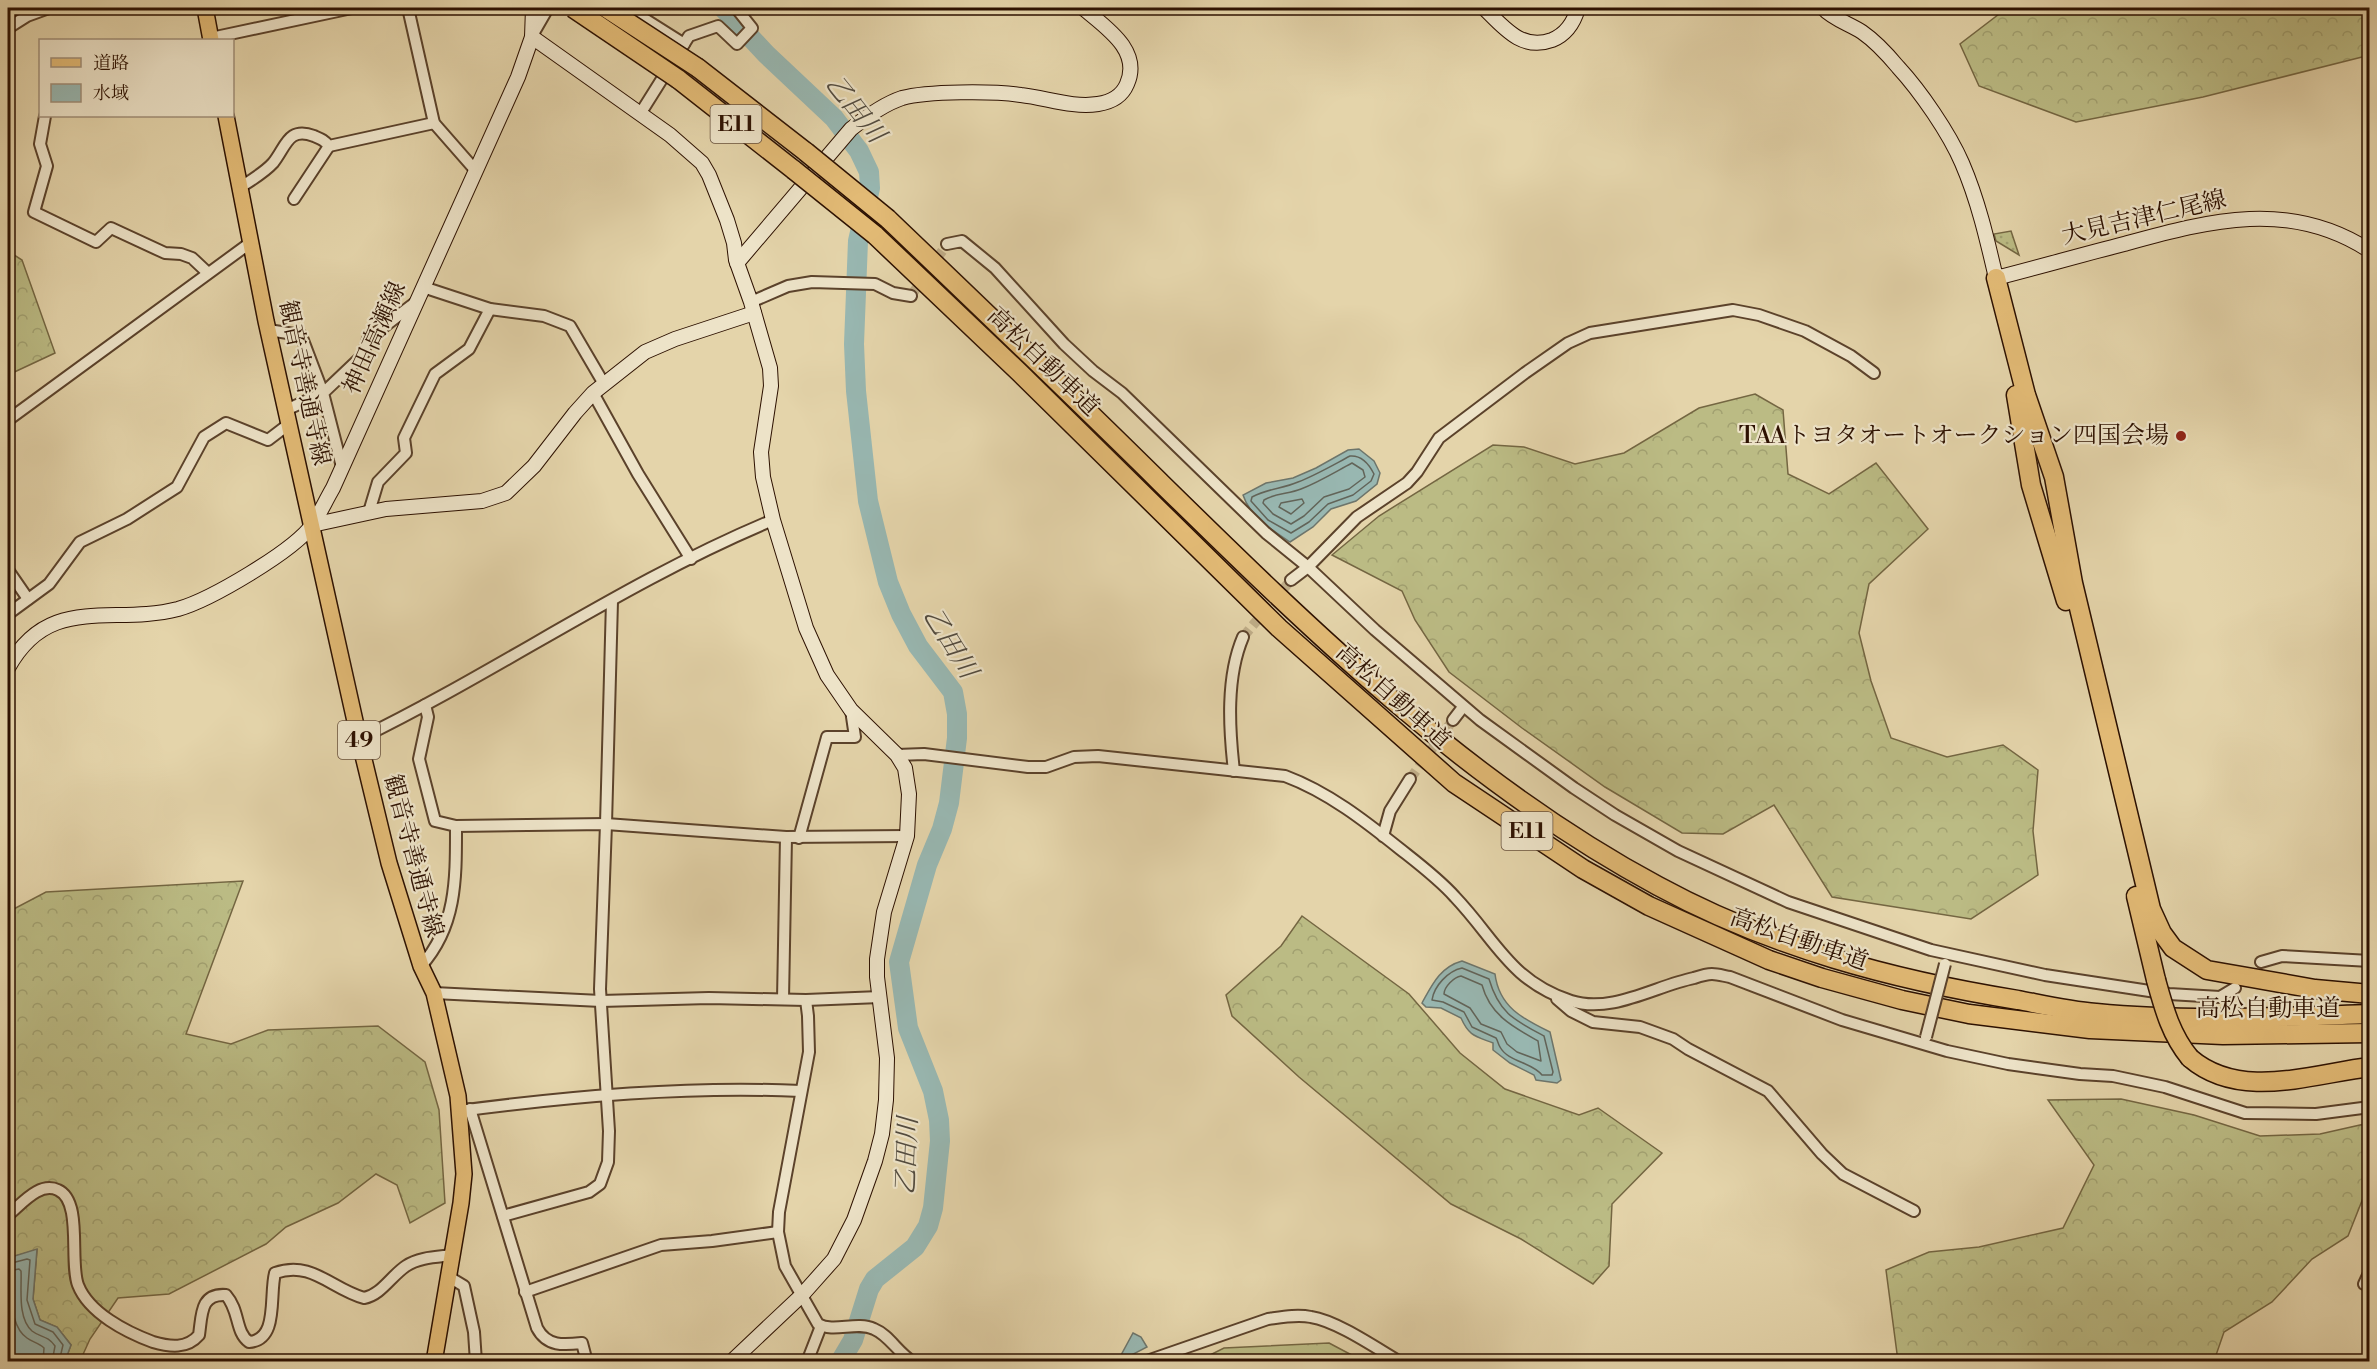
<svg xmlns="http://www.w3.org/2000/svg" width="2377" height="1369" viewBox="0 0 2377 1369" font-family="'Libre Bodoni','Noto Serif JP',serif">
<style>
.green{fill:url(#green-dots);stroke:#746642;stroke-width:1.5}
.forest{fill:url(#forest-crowns);stroke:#746642;stroke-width:1.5}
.water{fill:#98b7b1;stroke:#6d756b;stroke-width:1.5}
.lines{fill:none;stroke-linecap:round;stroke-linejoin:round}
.shore{stroke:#626459;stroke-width:1.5}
.river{stroke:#98b7b1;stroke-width:20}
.street-tunnel{stroke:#bfad88;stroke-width:10;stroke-dasharray:10 5;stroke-linecap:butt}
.street-casing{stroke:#5b422b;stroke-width:14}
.secondary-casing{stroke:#2d1101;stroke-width:16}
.primary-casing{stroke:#2d1101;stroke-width:18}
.highway-casing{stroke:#2d1101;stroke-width:21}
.street{stroke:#ede3c8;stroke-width:10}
.secondary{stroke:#ede3c8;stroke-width:14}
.primary{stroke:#e2ba75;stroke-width:15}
.highway{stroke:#e2ba75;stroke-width:18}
.street-bridge-casing{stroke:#5b422b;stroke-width:14;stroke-linecap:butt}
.highway-bridge-casing{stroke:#2d1101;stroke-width:21;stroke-linecap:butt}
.street-bridge{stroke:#ede3c8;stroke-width:10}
.highway-bridge{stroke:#e2ba75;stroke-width:18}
.poi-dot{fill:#8f2418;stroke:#ede3c8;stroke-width:2}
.labels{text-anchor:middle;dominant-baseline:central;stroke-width:4.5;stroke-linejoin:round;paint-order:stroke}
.shield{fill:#ede3c8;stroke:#67503d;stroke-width:1.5}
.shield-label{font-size:22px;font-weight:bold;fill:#2d1101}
.street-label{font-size:24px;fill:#2d1101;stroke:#ede3c8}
.poi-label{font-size:24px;fill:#2d1101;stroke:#ede3c8;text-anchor:end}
.water-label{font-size:26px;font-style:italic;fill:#524b3f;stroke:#ede3c8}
</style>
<defs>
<pattern id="green-dots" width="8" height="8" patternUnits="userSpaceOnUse" patternTransform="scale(1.5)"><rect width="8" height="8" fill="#bbbb84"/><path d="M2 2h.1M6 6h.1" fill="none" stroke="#a1a070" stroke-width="1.8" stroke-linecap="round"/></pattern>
<pattern id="forest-crowns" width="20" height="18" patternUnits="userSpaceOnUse" patternTransform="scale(1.5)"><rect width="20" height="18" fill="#bbbb84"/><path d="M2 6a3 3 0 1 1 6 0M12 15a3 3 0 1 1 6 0" fill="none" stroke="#a1a070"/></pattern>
</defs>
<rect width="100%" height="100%" fill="#e4d4aa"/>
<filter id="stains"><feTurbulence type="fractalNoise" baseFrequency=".00333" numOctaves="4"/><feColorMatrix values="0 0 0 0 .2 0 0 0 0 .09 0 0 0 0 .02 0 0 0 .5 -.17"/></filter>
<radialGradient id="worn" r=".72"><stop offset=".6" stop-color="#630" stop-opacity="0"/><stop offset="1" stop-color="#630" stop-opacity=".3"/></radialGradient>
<path class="green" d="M2011,231L2019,255L1996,241L1994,234Z"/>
<g class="forest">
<path d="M2007,8H2369V53L2362,57L2203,97L2076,122L1979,86L1960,44Z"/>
<path d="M8,251L22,260L55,353L8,375Z"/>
<path d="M1755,394L1783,410L1788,474L1829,494L1876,463L1928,529L1869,584L1859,633L1871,681L1891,738L1947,757L2003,745L2038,770L2033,831L2038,875L1971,919L1832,897L1774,805L1723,834L1682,833L1605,787L1522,728L1449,672L1415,620L1402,591L1332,555L1379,516L1493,445L1524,447L1575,464L1624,453L1699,408Z"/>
<path d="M243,881L186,1034L231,1044L268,1030L378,1026L425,1062L439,1110L445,1203L410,1223L397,1185L376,1174L338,1203L286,1227L266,1244L169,1294L118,1298L90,1339L80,1361H65L71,1345L57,1327L40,1320L33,1299L37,1250L8,1258V912L46,892Z"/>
<path d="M1302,916L1409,994L1460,1053L1505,1089L1579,1115L1598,1108L1662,1153L1612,1204L1609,1266L1593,1284L1521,1239L1451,1204L1299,1077L1232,1016L1226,995L1281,946Z"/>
<path d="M2121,1099L2194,1115L2260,1136L2320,1134L2369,1123V1183L2348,1236L2312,1259L2272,1302L2224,1332L2214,1361H1898L1886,1270L1929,1252L1979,1247L2063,1228L2094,1165L2048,1100Z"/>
<path d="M1329,1343L1363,1361H1198L1224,1348Z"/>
</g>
<g class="water">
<path d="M1359,449L1374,461L1380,473L1377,484L1356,501L1331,509L1313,527L1290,542C1272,530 1250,517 1243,495L1266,483L1293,478L1316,468L1348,450Z"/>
<path d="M1462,961L1495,974C1499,1007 1523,1019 1550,1032L1561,1080L1557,1083L1536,1080L1534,1075L1510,1063L1493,1050V1043C1475,1036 1469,1036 1461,1018L1441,1008L1426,1007L1422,1003C1432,985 1440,967 1462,961Z"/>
<path d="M37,1249L33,1299L40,1320L57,1327L71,1345L65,1361H8V1258Z"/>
<path d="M1133,1333L1141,1337L1147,1347L1124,1359L1120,1357Z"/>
</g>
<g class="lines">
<g class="shore">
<path d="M1350,456C1361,455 1369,464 1374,474L1371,481L1353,495L1328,504L1309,522L1291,533L1268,520L1251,501L1252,497C1269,488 1282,489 1298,482C1316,475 1333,465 1350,456Z"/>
<path d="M1352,463L1363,470L1365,477L1349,489L1324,497L1304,516L1291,524L1273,514L1263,503L1264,500C1275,493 1289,494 1301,489C1319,482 1335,472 1352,463Z"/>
<path d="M1302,499L1304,503L1291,514L1279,507L1281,503Z"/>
<path d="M1462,968L1489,979C1499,1013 1514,1020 1544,1036L1553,1072L1552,1075H1542C1532,1062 1508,1062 1500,1047C1498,1044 1498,1041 1496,1038L1472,1027L1464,1012L1443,1002L1432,1000C1434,986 1448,971 1462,968Z"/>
<path d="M1461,976L1482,985C1490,1015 1513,1027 1538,1041L1541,1061L1517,1052L1507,1044L1501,1032L1481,1024L1470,1008L1444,994C1444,987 1454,977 1461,976Z"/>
<path d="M8,1264L27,1259L30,1260L27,1300L35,1324L53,1332L63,1345L59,1362"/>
<path d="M8,1271L19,1269L21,1271C22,1287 17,1318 32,1331C41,1338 47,1335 55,1346L52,1362"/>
<path d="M8,1280L12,1283C11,1300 11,1327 27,1338C32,1342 39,1343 44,1348L43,1362"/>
</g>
<path class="river" d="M723,8L766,54L834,118L859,151L869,172L870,188L858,241L854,344L856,391L868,501L888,582L901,614L918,646L953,692L957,714V738L949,803L942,829L927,865L899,962L908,1028L933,1091L939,1120L940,1141L933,1208L928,1226L915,1247L875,1279L869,1289L853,1340L840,1362"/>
<g class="street-tunnel">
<path d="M911,296L947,244"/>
<path d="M1243,637L1291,580"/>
<path d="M1410,779L1453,720"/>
</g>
<g class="street-casing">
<g id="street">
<path d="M408,8L434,123L476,171"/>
<path d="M627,8L684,44"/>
<path d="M8,28L27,16L49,8"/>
<path d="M533,34L548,8"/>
<path d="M211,38L352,8"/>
<path d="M640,114L689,36L718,26L737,44L752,28L736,8"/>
<path d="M45,116L40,144L47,166L34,212L96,242L111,228L165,253L181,254L192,258L208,273"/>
<path d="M239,188C250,181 264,173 273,163C286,147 288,126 314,136C321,139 324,140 329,146L434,123"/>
<path d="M294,199L329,146"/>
<path d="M947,244L962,241L995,268L1064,344L1093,371L1122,393L1266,533L1308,567L1375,630L1480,720L1574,788L1615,815L1678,851L1788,902L1931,950L2045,975L2169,994L2220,997L2235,988"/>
<path d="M423,287L490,309L544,316L570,326L604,384"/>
<path d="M751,302L788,286L812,282L875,284L893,293L911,296"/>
<path d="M268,330L301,335L323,393L286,410"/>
<path d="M593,393L638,474L691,559"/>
<path d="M8,420L250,243"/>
<path d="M342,467L323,393L363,355L368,339L416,302"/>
<path d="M369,512L378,482L406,453L404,438L435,374L469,349L490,309"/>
<path d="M8,570L28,599"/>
<path d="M1291,580L1308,567L1357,517L1407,483L1417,472L1439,438L1525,373L1568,343L1590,333L1733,310L1759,315L1805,331L1851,356L1874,373"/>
<path d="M8,614L49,584L80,542L127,519L177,487L204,437L226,423L268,440L289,424"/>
<path d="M425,705L428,717L419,759L435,821L456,826L606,824L786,837L907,836"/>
<path d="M1453,720L1463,707"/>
<path d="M359,739C499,671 628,580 773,520"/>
<path d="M897,755L924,754L1028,767H1046L1074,757L1098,756L1285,776C1328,792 1365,821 1400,849C1419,864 1439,879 1455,897C1496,940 1510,981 1571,1001C1612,1014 1655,986 1694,978C1700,976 1706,974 1712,974C1718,974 1724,976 1730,977L1842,1020L1947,1051L2008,1064L2080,1074L2113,1076L2165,1087L2245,1113L2316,1114L2370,1107"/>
<path d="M1234,771C1229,728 1226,677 1243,637"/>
<path d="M1383,836L1390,811L1410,779"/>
<path d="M799,838L827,737H855L851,710"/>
<path d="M2261,962L2282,956L2370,961"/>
<path d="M421,966C457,926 456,878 456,826"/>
<path d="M434,993L601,1001L709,998L806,1000L880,997"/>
<path d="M783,999L786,837"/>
<path d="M1557,999L1571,1011L1593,1022L1640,1027L1673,1039L1688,1049L1768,1091L1822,1154L1843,1174L1914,1211"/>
<path d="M806,1000L808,1016L809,1052L779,1212L778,1232L785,1266L818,1324C834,1333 856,1321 874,1329C889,1335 898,1353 913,1362"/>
<path d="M470,1109L537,1328C547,1347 564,1345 582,1343L587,1362"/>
<path d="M459,1111C573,1096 687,1086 801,1091"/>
<path d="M8,1215C21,1205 39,1181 58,1190C83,1201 69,1262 78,1285C89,1313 126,1332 153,1342C170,1347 187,1349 199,1335C202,1315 200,1293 226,1295C240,1311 235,1332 249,1342C279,1340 269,1296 275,1273C312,1260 331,1289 364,1298C381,1295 391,1276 406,1266C419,1257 438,1257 453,1255"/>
<path d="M503,1216L589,1192L600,1184L608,1162L609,1131L600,989L606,824L612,601"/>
<path d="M449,1277L464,1286L474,1332L476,1362"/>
<path d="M2364,1284L2370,1271"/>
<path d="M525,1292L661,1245L712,1241L778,1232"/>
<path d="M807,1362L821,1326"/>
<path d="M1144,1362L1268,1319C1282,1317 1297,1314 1311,1317C1337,1321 1376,1348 1400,1362"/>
</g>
</g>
<g class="secondary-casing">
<g id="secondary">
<path d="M1484,8C1504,28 1522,51 1552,40C1567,34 1574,22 1578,8"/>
<path d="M1823,8C1833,19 1850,24 1862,32C1875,41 1888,55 1898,67C1921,92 1949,133 1962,163C1978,200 1987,239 1996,278C2039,267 2081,255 2124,244C2208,221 2289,198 2370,251"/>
<path d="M532,37L670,135L702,163L709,175L727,220L734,243L736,260L751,302L770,368L771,386L761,452L763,477L773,520L806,628L827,675L851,710L897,755L905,768L909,794L907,836L884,912L877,959V977L887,1058L886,1100L882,1134L875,1161L854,1220L834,1259L802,1295L731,1362"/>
<path d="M737,263L851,129C866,117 884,104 902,98C927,91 994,91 1021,95C1047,98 1073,108 1098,104C1111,102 1122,96 1127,84C1142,50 1105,27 1083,8"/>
<path d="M312,525L386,509L482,501L506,493L534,466L575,413L593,393L645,352L675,339L754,313"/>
<path d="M8,668C49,593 111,626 178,609C210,600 294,551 313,524C320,513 326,500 333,488L518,77L532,37L533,8"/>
</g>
</g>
<g class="primary-casing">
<g id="primary">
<path d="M205,8L211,40"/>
<path d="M226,116L266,321L359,739L389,863L421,966L434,993L458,1096L464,1174L461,1203L434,1362"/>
</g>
</g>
<g class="highway-casing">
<g id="highway">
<path d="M698,68L806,152"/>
<path d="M678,79L794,170"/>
<path d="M888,219C979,306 1070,393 1160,482C1313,632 1468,784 1658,886C1770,947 1893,980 2018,1000C2044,1005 2070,1011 2096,1013C2186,1022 2279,1017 2370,1014"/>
<path d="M875,235L1020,373L1279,628L1454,783L1583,869L1649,906L1769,960L1822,978L1902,1000L1969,1014L2090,1029L2223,1035L2370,1033"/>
<path d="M1996,278L2026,395L2054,477L2073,583L2151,909L2162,933L2173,948L2207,970L2315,989L2370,994"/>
<path d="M2016,395L2031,485L2066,601"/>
<path d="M2136,896L2156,980"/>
<path d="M2190,1058C2240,1101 2311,1074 2370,1067"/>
</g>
</g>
<use href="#street" class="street"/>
<use href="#secondary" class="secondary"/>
<use href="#primary" class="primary"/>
<use href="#highway" class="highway"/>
<g class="street-bridge-casing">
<path id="street-bridge" d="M1926,1037L1945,964"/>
</g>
<g class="highway-bridge-casing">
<g id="highway-bridge">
<path d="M573,8L678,79"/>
<path d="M606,8L698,68"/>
<path d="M806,152L888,219"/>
<path d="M794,170L875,235"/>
<path d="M2156,980C2164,1009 2171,1035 2190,1058"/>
</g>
</g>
<use href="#street-bridge" class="street-bridge"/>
<use href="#highway-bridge" class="highway-bridge"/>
</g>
<circle class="poi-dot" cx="2181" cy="436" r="6"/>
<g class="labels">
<g class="shield">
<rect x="710.5" y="105" width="51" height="38" rx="4.5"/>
<rect x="338" y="721" width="42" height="38" rx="4.5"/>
<rect x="1501.5" y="812" width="51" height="38" rx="4.5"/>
</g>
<g class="shield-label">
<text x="736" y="124">E11</text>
<text x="359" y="740">49</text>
<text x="1527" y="831">E11</text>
</g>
<g class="street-label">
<text transform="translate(2144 218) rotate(-13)">大見吉津仁尾線</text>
<text transform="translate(375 338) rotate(-66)">神田高瀬線</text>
<text transform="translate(1043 362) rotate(44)">高松自動車道</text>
<text transform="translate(304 383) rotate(78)">観音寺善通寺線</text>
<text transform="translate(1393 697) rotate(42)">高松自動車道</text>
<text transform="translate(413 856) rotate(75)">観音寺善通寺線</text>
<text transform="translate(1799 940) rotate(19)">高松自動車道</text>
<text x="2268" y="1009">高松自動車道</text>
</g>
<g class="poi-label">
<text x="2169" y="436">TAAトヨタオートオークション四国会場</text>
</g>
<g class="water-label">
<text transform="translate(855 109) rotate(51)">乙田川</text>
<text transform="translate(950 643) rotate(58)">乙田川</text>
<text transform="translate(907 1156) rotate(-88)">乙田川</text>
</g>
</g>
<rect width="2377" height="1369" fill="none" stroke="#e4d4aa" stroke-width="30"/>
<rect x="9" y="9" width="2359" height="1351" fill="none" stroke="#2d1101" stroke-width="3"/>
<rect x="15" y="15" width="2347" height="1339" fill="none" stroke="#2d1101" stroke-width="1.5"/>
<rect x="39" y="39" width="195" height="78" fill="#ede3c8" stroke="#a08f78" stroke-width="1.5"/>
<rect x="51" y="58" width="30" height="9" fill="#e2ba75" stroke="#a08f78" stroke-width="1.5"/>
<text x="93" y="69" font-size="18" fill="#2d1101">道路</text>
<rect x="51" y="84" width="30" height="18" fill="#98b7b1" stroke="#a08f78" stroke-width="1.5"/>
<text x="93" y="99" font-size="18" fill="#2d1101">水域</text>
<rect width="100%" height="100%" filter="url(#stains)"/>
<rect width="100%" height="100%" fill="url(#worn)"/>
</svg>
